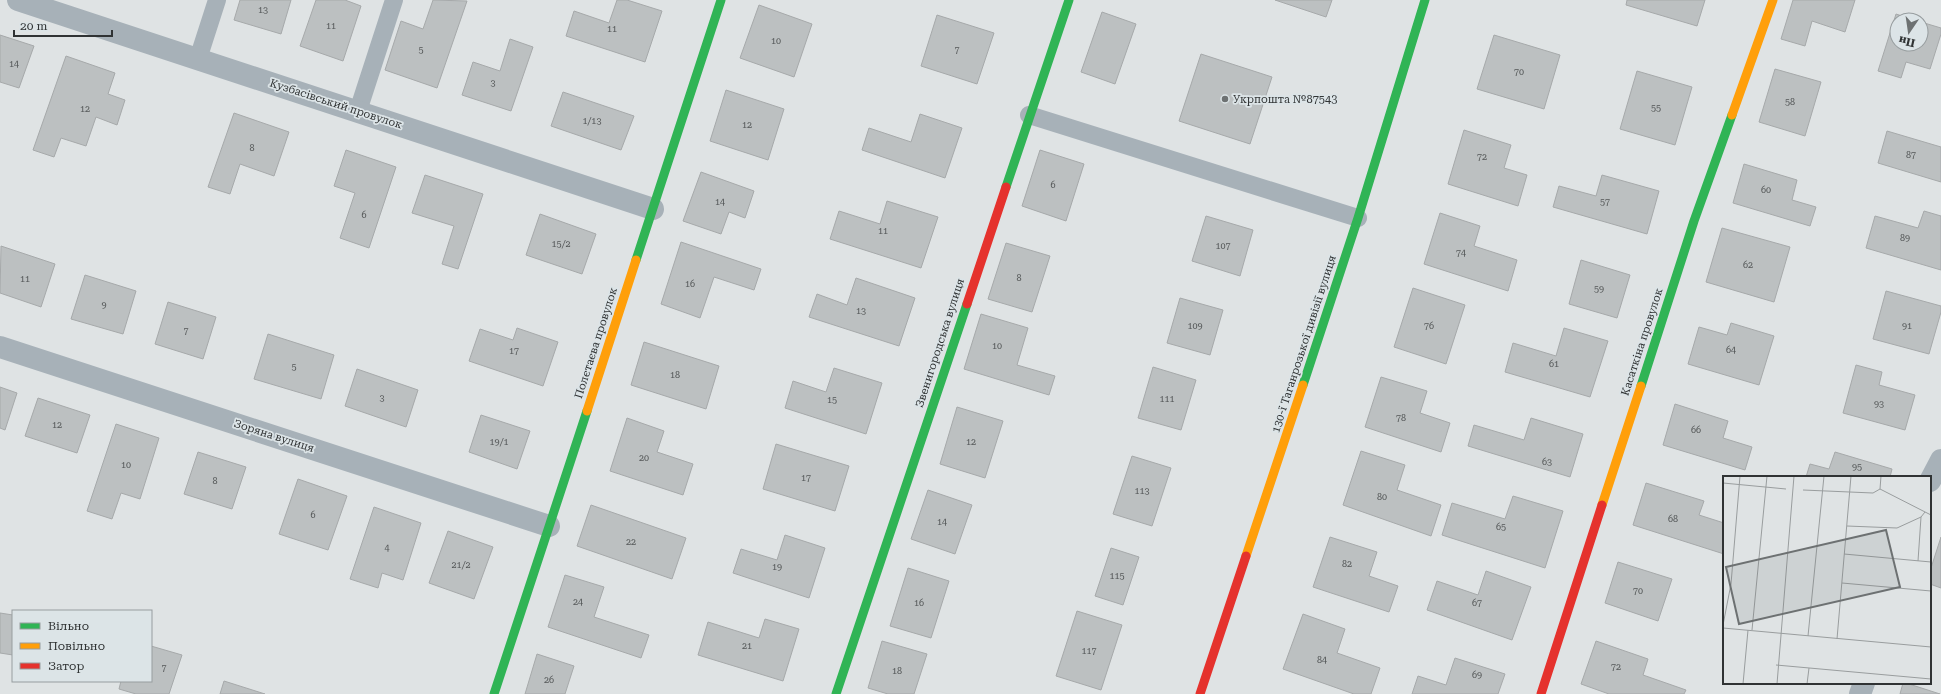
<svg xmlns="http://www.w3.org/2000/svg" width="1941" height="694" viewBox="0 0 1941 694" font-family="'Roboto Serif',serif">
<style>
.building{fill:#bcc0c1;stroke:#a6a9aa}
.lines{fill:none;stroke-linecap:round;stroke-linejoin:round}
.lane{stroke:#a7b1b8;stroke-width:18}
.street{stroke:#a7b1b8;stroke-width:22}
.fast{stroke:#30b455;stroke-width:9}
.slow{stroke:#ff9f0a;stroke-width:9}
.jam{stroke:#e5322d;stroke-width:9}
.poi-dot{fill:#6d7172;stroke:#dce4e7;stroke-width:1.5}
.labels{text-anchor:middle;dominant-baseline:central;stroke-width:3.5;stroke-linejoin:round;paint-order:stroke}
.number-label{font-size:9px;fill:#535657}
.poi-label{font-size:11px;fill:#303334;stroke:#dce4e7;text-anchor:start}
.street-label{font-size:11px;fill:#303334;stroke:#dce4e7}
.inset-road{fill:none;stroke:#999d9e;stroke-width:1}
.view{fill:#6d7172;fill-opacity:0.15;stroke:#6d7172;stroke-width:2}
.inset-edge{fill:none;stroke:#303334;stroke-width:2}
</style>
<rect width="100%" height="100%" fill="#dfe3e4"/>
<g class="building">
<path d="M240,0H291L281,34L234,20Z"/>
<path d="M316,0H345L361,6L343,61L300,46Z"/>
<path d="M433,0L467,1L437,88L385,70L401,21L423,29Z"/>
<path d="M617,0H627L662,11L645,62L566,36L574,11L609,23Z"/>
<path d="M1275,0H1332L1326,17Z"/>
<path d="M1627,0H1705L1697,26L1626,5Z"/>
<path d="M1793,0H1855L1845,32L1812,21L1805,46L1781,39Z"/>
<path d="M759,5L812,24L794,77L740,58Z"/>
<path d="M1102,12L1136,24L1115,84L1081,72Z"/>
<path d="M1896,14L1914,20H1897V44H1921V22L1941,28V34L1930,69L1906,62L1901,78L1878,71Z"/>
<path d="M937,15L994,33L977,84L921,66Z"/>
<path d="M0,35L34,46L19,88L0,82Z"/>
<path d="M1494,35L1560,55L1544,109L1477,89Z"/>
<path d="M510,39L533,47L511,111L462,95L473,62L500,71Z"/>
<path d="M1201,54L1272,77L1250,144L1179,121Z"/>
<path d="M66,56L115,73L108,94L125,100L117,125L96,117L86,146L61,138L54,157L33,150Z"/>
<path d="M1775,69L1821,82L1805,136L1759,122Z"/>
<path d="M1637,71L1692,87L1675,145L1620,129Z"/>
<path d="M726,90L784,109L768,160L710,141Z"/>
<path d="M563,92L634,116L621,150L551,126Z"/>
<path d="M234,113L289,132L274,176L240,164L230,194L208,187Z"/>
<path d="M920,114L962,128L945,178L862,150L869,128L911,142Z"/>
<path d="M1464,130L1511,145L1504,168L1527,175L1518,206L1448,184Z"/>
<path d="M1887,131L1941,147V182L1878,163Z"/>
<path d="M346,150L396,167L369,248L340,238L355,193L334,186Z"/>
<path d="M1040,150L1084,164L1066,221L1022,206Z"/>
<path d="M1744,164L1797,180L1792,200L1816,207L1810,226L1733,203Z"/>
<path d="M701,172L754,191L745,218L729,212L721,234L683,221Z"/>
<path d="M425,175L483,194L458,269L442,264L454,226L412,213Z"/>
<path d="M1602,175L1659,191L1647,234L1553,207L1559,186L1596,196Z"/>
<path d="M887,201L938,217L921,268L830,239L839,211L880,224Z"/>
<path d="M1924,211L1941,216V270L1866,248L1875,216L1918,228Z"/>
<path d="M1440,213L1480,226L1474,246L1517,260L1508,291L1424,264Z"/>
<path d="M540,214L596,234L582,274L526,255Z"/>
<path d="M1206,216L1253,230L1240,276L1192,261Z"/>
<path d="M1722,228L1790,247L1774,302L1706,282Z"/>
<path d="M681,242L761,269L754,290L714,277L700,318L661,304Z"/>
<path d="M1006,243L1050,256L1032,312L988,299Z"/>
<path d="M1,246L55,264L41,307L0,293Z"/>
<path d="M1581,260L1630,275L1617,318L1569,304Z"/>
<path d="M85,275L136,291L123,334L71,319Z"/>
<path d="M856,278L915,298L899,346L809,317L817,294L847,305Z"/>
<path d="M1413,288L1465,305L1446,364L1394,347Z"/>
<path d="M1886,291L1941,306V312L1929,354L1873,339Z"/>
<path d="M1180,298L1223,310L1210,355L1167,343Z"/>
<path d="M168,302L216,317L203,359L155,344Z"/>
<path d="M981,314L1028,328L1017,365L1055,376L1049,395L964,369Z"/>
<path d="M1731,323L1774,336L1759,385L1688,364L1699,327L1727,335Z"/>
<path d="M517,328L558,342L543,386L469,361L480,329L513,340Z"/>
<path d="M1564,328L1608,341L1590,397L1505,372L1513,343L1556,356Z"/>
<path d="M268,334L334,355L321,399L254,379Z"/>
<path d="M644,342L719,366L706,409L631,385Z"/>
<path d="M1856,365L1882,372L1879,385L1915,395L1905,430L1843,413Z"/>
<path d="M1153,367L1196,380L1181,430L1138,418Z"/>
<path d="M834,368L882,383L866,434L785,408L793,381L826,392Z"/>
<path d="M357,369L418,390L406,427L345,406Z"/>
<path d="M1381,377L1427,391L1420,413L1450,423L1441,452L1365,427Z"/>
<path d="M0,387L17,393L5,430L0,428Z"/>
<path d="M38,398L90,415L77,453L25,436Z"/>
<path d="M1675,404L1728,421L1723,438L1752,447L1745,470L1663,445Z"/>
<path d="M957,407L1003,421L985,478L940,464Z"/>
<path d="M481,415L530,431L517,469L469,452Z"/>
<path d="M627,418L664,431L657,452L693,464L683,495L610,471Z"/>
<path d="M1531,418L1583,434L1570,477L1468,446L1474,425L1524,440Z"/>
<path d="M116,424L159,438L140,499L121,493L112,519L87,511Z"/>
<path d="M776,444L849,466L835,511L763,489Z"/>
<path d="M1361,451L1405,465L1397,490L1441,505L1431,536L1343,505Z"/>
<path d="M198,452L246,467L232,509L184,494Z"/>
<path d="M1835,452L1892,469L1890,477H1806L1810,464L1829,469Z"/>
<path d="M1132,456L1171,468L1152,526L1113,514Z"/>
<path d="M298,479L347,496L328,550L279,534Z"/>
<path d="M1646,483L1704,501L1699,515L1724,523V554L1633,525Z"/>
<path d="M928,490L972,505L955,554L911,539Z"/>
<path d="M1513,496L1563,511L1545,568L1442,535L1452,503L1505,519Z"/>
<path d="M591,505L686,538L672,579L577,546Z"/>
<path d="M374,507L421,523L403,580L382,573L378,588L350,579Z"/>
<path d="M448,531L493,547L474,599L429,583Z"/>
<path d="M785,535L825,548L809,598L733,573L741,549L777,560Z"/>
<path d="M1330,537L1377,552L1369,576L1398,586L1389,612L1313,587Z"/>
<path d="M1941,537V588L1930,584V571Z"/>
<path d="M1111,548L1139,557L1123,605L1095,596Z"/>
<path d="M1618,562L1672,579L1658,621L1605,603Z"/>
<path d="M908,568L949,581L931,638L890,626Z"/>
<path d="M1486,571L1531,587L1512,640L1427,610L1437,581L1478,595Z"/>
<path d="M565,575L604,587L594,617L649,635L641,658L548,627Z"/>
<path d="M1077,611L1122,625L1101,690L1056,676Z"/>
<path d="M0,613L13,615V655L0,653Z"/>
<path d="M1303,614L1345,629L1337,653L1380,668L1371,694H1354L1283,669Z"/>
<path d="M765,619L799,629L783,681L698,655L708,622L759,638Z"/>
<path d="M882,641L927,654L914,694H888L868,688Z"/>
<path d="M1596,641L1648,659L1643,675L1686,690L1684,694H1609L1581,684Z"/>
<path d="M151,646L182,655L169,694H136L119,689L121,681H151Z"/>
<path d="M537,654L574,666L565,694H525Z"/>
<path d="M1455,658L1505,674L1498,694H1412L1418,676L1446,685Z"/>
<path d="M224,681L265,694H220Z"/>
<path d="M1903,683H1906L1940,694H1900Z"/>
</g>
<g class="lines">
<g class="lane">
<path d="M198,59L217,0"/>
<path d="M358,111L394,0"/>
<path d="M1029,115L1358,218"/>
</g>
<g class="street">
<path d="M18,0L653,209"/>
<path d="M0,347L549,526"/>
<path d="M1930,481L1941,460"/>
<path d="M1860,694L1864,683"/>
</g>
<g class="fast">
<path d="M1006,187L1069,0"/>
<path d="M636,260L721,0"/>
<path d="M1303,385L1358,218L1425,0"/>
<path d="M1641,386L1694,221L1732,115"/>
<path d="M494,694L587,411"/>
<path d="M836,694L967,304"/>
</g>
<g class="slow">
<path d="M1732,115L1773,0"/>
<path d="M587,411L636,260"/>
<path d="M1602,505L1641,386"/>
<path d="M1246,556L1303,385"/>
</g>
<g class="jam">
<path d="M967,304L1006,187"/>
<path d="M1200,694L1246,556"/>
<path d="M1541,694L1602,505"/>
</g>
</g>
<circle class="poi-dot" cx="1225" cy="99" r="4"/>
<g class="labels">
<g class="number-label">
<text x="263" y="10">13</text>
<text x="331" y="26">11</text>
<text x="612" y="29">11</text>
<text x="776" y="41">10</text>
<text x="421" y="50">5</text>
<text x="957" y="50">7</text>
<text x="14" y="64">14</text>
<text x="1519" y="72">70</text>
<text x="493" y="83">3</text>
<text x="1790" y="102">58</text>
<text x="1656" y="108">55</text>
<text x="85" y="109">12</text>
<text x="592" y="121">1/13</text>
<text x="747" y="125">12</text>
<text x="252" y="148">8</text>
<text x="1911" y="155">87</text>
<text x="1482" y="157">72</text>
<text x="1053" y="185">6</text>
<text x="1766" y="190">60</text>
<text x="720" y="202">14</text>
<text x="1605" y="202">57</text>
<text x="364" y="215">6</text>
<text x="883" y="231">11</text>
<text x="1905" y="238">89</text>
<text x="561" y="244">15/2</text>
<text x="1223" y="246">107</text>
<text x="1461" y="253">74</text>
<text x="1748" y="265">62</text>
<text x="1019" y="278">8</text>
<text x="25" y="279">11</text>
<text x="690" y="284">16</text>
<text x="1599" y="289">59</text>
<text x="104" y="305">9</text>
<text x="861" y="311">13</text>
<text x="1195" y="326">109</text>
<text x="1429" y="326">76</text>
<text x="1907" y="326">91</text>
<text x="186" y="331">7</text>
<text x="997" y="346">10</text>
<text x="1731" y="350">64</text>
<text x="514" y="351">17</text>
<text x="1554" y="364">61</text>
<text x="294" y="367">5</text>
<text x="675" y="375">18</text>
<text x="382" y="398">3</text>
<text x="1167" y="399">111</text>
<text x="832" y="400">15</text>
<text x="1879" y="404">93</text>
<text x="1401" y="418">78</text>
<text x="57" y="425">12</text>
<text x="1696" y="430">66</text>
<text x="499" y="442">19/1</text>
<text x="971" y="442">12</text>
<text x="644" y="458">20</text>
<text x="1547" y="462">63</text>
<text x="126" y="465">10</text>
<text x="1857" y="467">95</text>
<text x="806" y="478">17</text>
<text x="215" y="481">8</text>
<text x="1142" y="491">113</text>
<text x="1382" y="497">80</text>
<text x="313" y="515">6</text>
<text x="1673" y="519">68</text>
<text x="942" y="522">14</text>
<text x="1501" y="527">65</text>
<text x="631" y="542">22</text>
<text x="387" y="548">4</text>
<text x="1347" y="564">82</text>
<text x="461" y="565">21/2</text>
<text x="777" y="567">19</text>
<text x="1117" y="576">115</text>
<text x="1638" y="591">70</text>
<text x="578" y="602">24</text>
<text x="919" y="603">16</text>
<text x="1477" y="603">67</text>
<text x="747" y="646">21</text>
<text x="1089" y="651">117</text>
<text x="1322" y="660">84</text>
<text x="1616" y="667">72</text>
<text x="164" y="668">7</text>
<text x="897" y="671">18</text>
<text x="1477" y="675">69</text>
<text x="549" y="680">26</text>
</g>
<g class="poi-label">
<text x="1233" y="99">Укрпошта №87543</text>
</g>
<g class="street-label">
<text transform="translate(336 104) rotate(18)">Кузбасівський провулок</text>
<text transform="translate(1642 342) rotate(-72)">Касаткіна провулок</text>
<text transform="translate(596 343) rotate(-72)">Полєтаєва провулок</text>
<text transform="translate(940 343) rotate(-72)">Звенигородська вулиця</text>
<text transform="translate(1304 344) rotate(-72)">130-ї Таганрозької дивізії вулиця</text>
<text transform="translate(274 436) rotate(18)">Зоряна вулиця</text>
</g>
</g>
<g transform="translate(1723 476)">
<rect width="208" height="208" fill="#dfe3e4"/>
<path class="inset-road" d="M0,7L63,13M157,13L208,39M157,13L158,0M80,14L150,17L157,13M124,50L174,52L198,41L202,36M121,78L208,86M195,85L198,41M119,107L208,115M0,149L8,108L17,0M0,152L208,171M29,154L44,0M85,160L101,0M114,163L128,0M53,189L208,203M20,208L25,154M54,208L71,0M84,208L86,192"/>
<path class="view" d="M163,54L177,111L16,148L3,91Z"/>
<rect width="208" height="208" class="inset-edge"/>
</g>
<rect x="12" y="610" width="140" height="72" fill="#dce4e7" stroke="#979d9f"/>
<rect x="20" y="623" width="20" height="6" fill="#30b455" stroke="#979d9f"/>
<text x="48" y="630" font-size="12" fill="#303334">Вільно</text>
<rect x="20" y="643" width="20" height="6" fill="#ff9f0a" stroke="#979d9f"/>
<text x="48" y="650" font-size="12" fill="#303334">Повільно</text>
<rect x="20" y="663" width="20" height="6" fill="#e5322d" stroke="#979d9f"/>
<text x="48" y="670" font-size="12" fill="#303334">Затор</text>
<g transform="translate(1909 32) rotate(193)"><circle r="19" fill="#dce4e7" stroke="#979d9f"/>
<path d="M0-3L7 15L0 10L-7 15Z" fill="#6d7172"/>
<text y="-6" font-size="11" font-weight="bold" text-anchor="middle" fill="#303334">Пн</text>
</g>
<path d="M14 30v6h98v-6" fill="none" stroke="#303334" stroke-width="2"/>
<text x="20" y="30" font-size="12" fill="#303334" stroke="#dce4e7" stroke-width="3" paint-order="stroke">20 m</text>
</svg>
